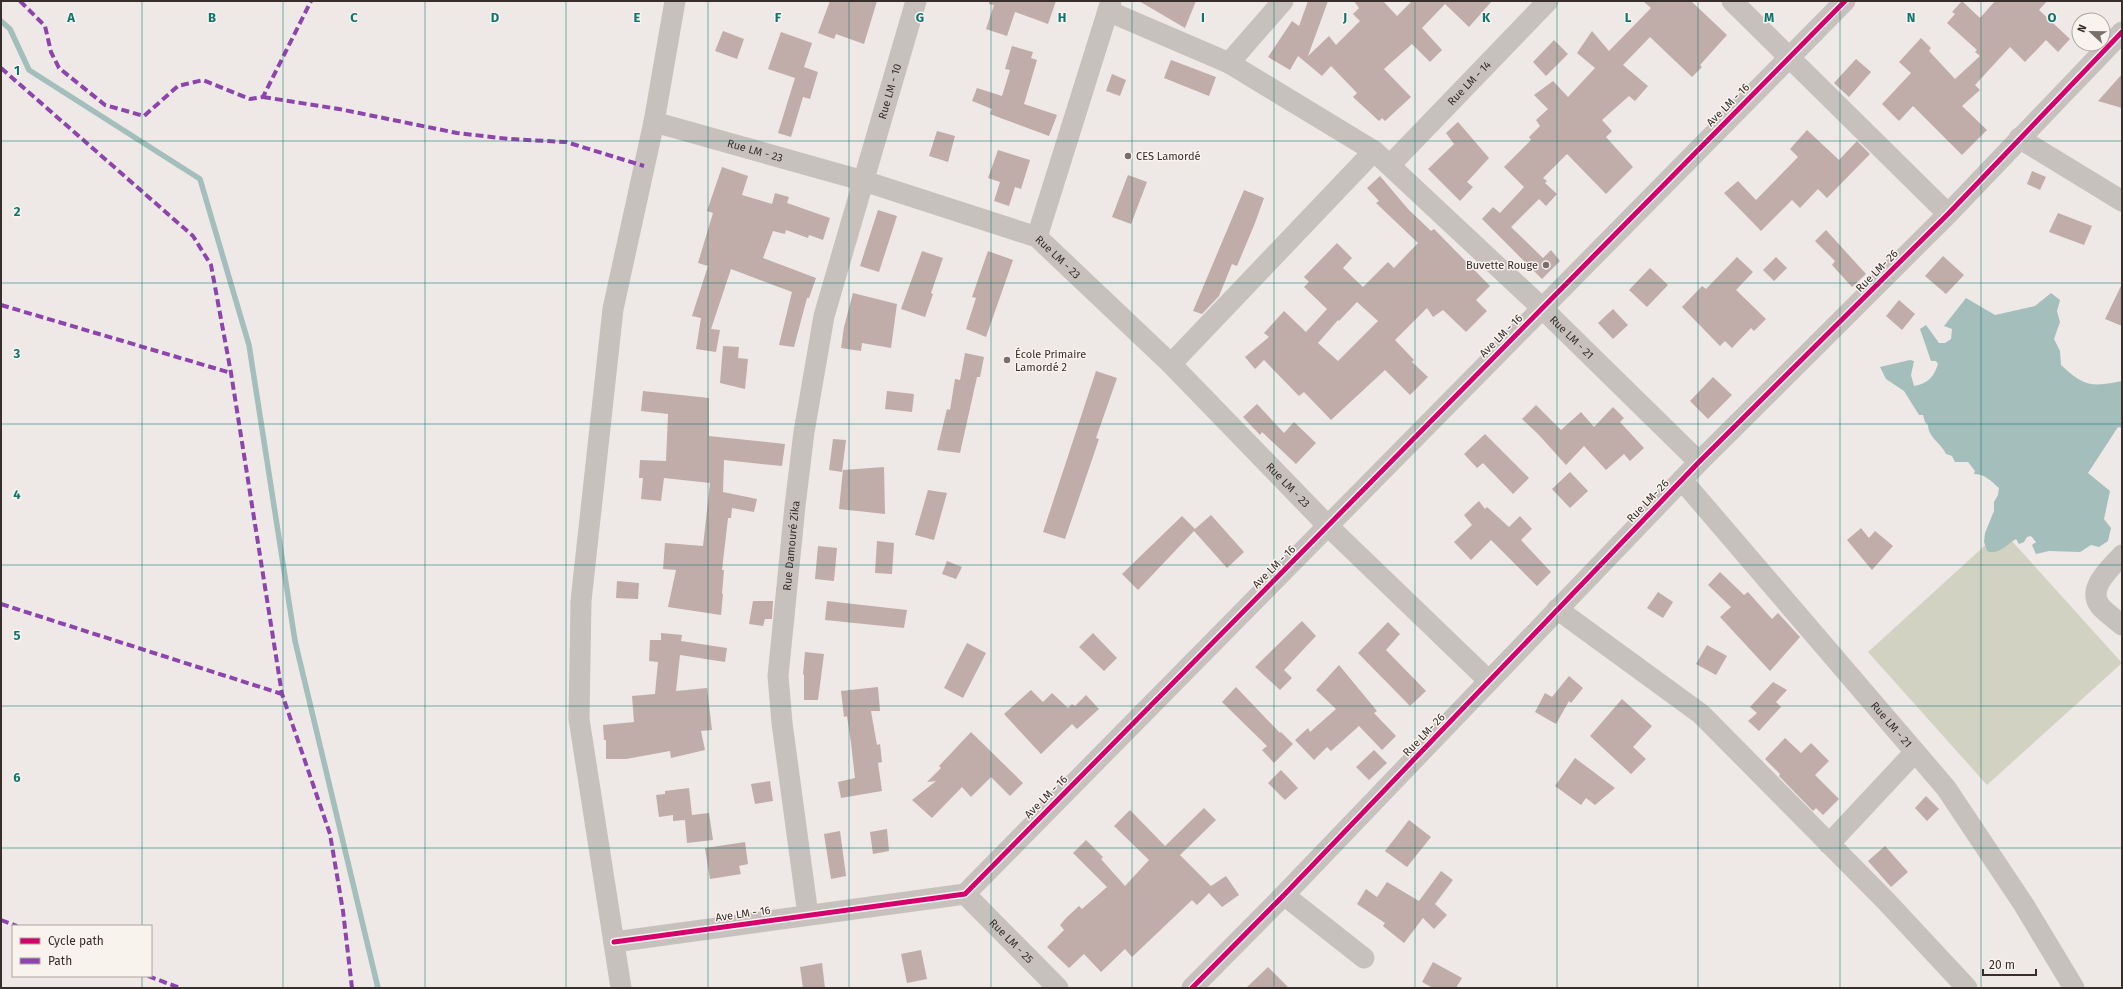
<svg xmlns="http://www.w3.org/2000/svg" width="2123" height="989" viewBox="0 0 2123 989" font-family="'Fira Sans',sans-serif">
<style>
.green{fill:#d1d2c1}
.water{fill:#a3bebb}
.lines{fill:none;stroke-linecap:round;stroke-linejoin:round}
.stream{stroke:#a3bebb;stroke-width:5.5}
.building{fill:#c0aca9;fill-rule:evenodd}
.minor{stroke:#c7c1be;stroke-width:21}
.quiet{stroke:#8e44ad;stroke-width:4;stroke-dasharray:8 4;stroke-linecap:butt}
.cycleway-casing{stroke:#f9f3ee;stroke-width:8}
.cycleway{stroke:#d6006c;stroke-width:5}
.grid{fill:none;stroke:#0f766e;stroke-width:1;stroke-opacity:0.55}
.poi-dot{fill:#786f6d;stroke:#f9f3ee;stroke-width:1.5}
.labels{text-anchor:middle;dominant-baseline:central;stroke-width:3;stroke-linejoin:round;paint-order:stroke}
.street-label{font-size:11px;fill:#382e2c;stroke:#f9f3ee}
.poi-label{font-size:11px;fill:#382e2c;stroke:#f9f3ee;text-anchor:start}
.grid-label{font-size:13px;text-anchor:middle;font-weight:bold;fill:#0f766e;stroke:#f9f3ee;stroke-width:3;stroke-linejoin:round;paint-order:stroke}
</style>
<rect width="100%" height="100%" fill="#eee9e6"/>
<path class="green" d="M2002,530L2122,663L1987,785L1868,652Z"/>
<path class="water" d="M2051,293L2060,300L2057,311L2060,322L2054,339L2060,351L2061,365C2085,387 2091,387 2122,381V428L2118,427L2088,473L2110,491L2104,519L2111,528L2108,541L2099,547L2091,545L2080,552L2049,551L2036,554L2032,545L2036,542L2031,536L2027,537L2024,542L2019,544L2016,539C2007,544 1998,556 1987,551L1984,542L1985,533L1994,511V502L1998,495L1999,488C1991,481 1985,474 1974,474L1975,471L1968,462H1955L1952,456L1946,454C1941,443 1928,437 1928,425L1925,422L1923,415H1919L1904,391L1886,379L1880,367L1910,360L1914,361L1911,375L1914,386C1927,384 1934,377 1938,364L1936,361H1931L1920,329L1926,325L1939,343H1945L1951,339L1952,329L1944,326L1966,298L1995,315L2035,306Z"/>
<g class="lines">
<path class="stream" d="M1,21L10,29L29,70L200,179L249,345L295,641L378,988"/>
</g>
<g class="building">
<path d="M830,1H877L864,44L836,34L834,39L818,33Z"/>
<path d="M989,1H1056L1048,24L1015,12L1007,36L986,29L994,5L989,4Z"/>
<path d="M1139,1H1196L1185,28Z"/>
<path d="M1308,1H1328L1308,56L1329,36L1336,45L1360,21L1353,14L1359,8L1354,1H1383L1397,16L1412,1H1492L1469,27L1445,4L1422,28L1442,50L1430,62L1412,44L1384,69L1411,97L1385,121L1382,118L1379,121L1353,97L1357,93L1331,66L1322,76L1298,56L1290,70L1268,57L1292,21L1299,26Z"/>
<path d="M1643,1H1691L1727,35L1700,65L1702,67L1692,77L1650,37L1623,65L1648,86L1635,101L1629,96L1602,120L1612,131L1606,137L1633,167L1606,194L1567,154L1543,178L1547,181L1545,183L1557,194L1546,206L1539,199L1511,227L1543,258L1551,250L1560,261L1542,279L1482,219L1493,207L1500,213L1524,187L1504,167L1531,140L1529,137L1540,126L1536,120L1548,109L1534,95L1553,81L1568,97L1595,68L1577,53L1592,31L1609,51L1651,8Z"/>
<path d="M1962,1L1980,18L1995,1H2047L2039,10L2070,39L2058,52L2046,40L2025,62L2010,47L1975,85L1980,90L1962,106L1987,130L1962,155L1913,106L1899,121L1882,104L1911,73L1899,62L1921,38L1931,48L1929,51L1955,79L1980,56L1975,52L1977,50L1947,23L1955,14L1952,12Z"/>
<path d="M723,31L744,39L737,59L715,51Z"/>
<path d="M781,32L812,43L804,67L818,72L810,99L803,97L791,137L778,133L795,78L768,69Z"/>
<path d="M1554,40L1568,54L1546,76L1533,62Z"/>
<path d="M1012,46L1033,52L1031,58L1037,60L1024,104L1057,115L1049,136L990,114L992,109L972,101L977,88L1002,96L1010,70L1005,69Z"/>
<path d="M1856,59L1871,72L1849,97L1834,83Z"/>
<path d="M1171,60L1216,77L1209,96L1164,78Z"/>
<path d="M1112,74L1126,80L1120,96L1106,91Z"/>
<path d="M2122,74V108L2098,101Z"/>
<path d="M1458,122L1489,158L1467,182L1473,187L1460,201L1428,169L1454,144L1446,133Z"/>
<path d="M1807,130L1839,160L1857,141L1870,154L1827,198L1818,189L1800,208L1792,200L1761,231L1724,193L1738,181L1756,200L1798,157L1790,149Z"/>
<path d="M937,131L955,136L948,162L929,156Z"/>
<path d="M998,150L1030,160L1021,189L1015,187L1009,206L994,201L1000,182L988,178Z"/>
<path d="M722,167L748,176L742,195L772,204L775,193L789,197L787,203L830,218L823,240L809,235L808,238L786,230L785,234L773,231L763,258L816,278L809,298H807L794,347L779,345L792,292L731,269L711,329L720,330L716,352L696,349L701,318L692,316L708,266L698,263L713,213L707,211Z"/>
<path d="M2032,171L2046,177L2040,190L2027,184Z"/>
<path d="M1128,175L1147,182L1131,224L1112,217Z"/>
<path d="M1380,176L1408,209L1431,231L1434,229L1490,286L1476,300L1487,311L1466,332L1443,310L1433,317L1427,308L1395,340L1414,360L1412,362L1428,377L1410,395L1385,370L1331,420L1304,392L1299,396L1264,360L1255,369L1245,357L1269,337L1264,333L1284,311L1306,332L1327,309L1304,287L1309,282L1304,277L1337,243L1352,258L1343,268L1363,287L1388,262L1394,268L1418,243L1376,203L1379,201L1367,188ZM1357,302L1378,321L1338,361L1318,343L1338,320L1339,321Z"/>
<path d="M1244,190L1264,198L1255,223L1237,266L1232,264L1219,296L1202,314L1193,311Z"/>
<path d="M878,210L897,216L879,272L860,266Z"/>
<path d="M2058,213L2092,226L2084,245L2049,232Z"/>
<path d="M1826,230L1866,274L1852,287L1832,265L1835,261L1815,241Z"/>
<path d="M922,251L943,258L931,293L933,294L925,317L901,309Z"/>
<path d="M988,251L1013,260L986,337L966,329L976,298L972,297Z"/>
<path d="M1943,256L1964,275L1946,294L1925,276Z"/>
<path d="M1737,257L1753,272L1736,290L1766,319L1754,331L1751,328L1732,348L1725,341L1720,346L1682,307L1702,286L1706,289Z"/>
<path d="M1776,257L1787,268L1774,281L1763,270Z"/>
<path d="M1650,268L1668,285L1647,307L1629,290Z"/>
<path d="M2122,284V326L2105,319Z"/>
<path d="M853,293L897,304L891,348L862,343L861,351L841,348L844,327Z"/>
<path d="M1899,300L1915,314L1902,330L1886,316Z"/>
<path d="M1613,309L1628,325L1613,339L1598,323Z"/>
<path d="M723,346L739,347L738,358L748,359L745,389L720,383Z"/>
<path d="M965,353L984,357L980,377H977L960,453L937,450L947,409L950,410L955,379L960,380Z"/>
<path d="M1096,371L1117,378L1096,438L1099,439L1065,539L1043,532Z"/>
<path d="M1713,377L1732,395L1708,419L1690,401Z"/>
<path d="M643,391L709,398V436L785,444L782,466L724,460L723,492L757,499L754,512L732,508L731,518H728L722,570H724L722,594H723L721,615L668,607L676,570L663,569L665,543L703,546L710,483L664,478L661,501L641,499L643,478H639L640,460L666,461L668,414L641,411Z"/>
<path d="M887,391L914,394L912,412L885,409Z"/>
<path d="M1257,404L1284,433L1294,422L1316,443L1296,464L1262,432L1260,435L1243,417Z"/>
<path d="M1536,405L1561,430L1581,412L1594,427L1613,407L1624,418L1620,422L1644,448L1630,461L1624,454L1606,470L1584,446L1566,465L1538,434L1522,419Z"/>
<path d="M1485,434L1529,478L1513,494L1483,463L1477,468L1464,454Z"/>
<path d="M833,439L846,440L842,472L829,470Z"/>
<path d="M884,467L885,514L839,509L843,470Z"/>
<path d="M1570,472L1588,491L1570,508L1552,489Z"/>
<path d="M928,490L947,493L934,540L915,535Z"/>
<path d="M1479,501L1485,509L1487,507L1509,527L1520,516L1532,529L1521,540L1551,572L1537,586L1491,540L1471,560L1454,542L1472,525L1464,515Z"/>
<path d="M1211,515L1244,552L1227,568L1194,531L1138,590L1122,574L1182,516L1195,529Z"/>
<path d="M1861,528L1869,538L1875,531L1893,546L1872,570L1847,540Z"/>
<path d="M877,541L894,543L892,574L875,573Z"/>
<path d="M818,546L837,548L834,581L815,579Z"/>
<path d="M947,561L962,567L956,579L942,574Z"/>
<path d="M1720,572L1744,595L1748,592L1772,619L1778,613L1800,637L1770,671L1720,617L1731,607L1708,585Z"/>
<path d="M617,581L639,583L638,599L616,598Z"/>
<path d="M1658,592L1673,602L1663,618L1647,608Z"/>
<path d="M753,601H773L772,619H765L763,626L749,624Z"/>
<path d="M827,601L907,610L904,628L825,620Z"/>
<path d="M1302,621L1316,636L1284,670L1292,678L1280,690L1255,667Z"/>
<path d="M1388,622L1400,634L1386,650L1426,691L1410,706L1358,653Z"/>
<path d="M661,633L682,635L681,641L727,648L725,662L680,655L676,691L707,688L712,730L701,731L705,750L671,758L670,751L626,759H606V740H604L603,725L634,722L632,696L655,694L658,662L649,661L650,640H661Z"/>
<path d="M1093,633L1117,658L1104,671L1079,647Z"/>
<path d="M967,643L986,653L963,698L944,688Z"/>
<path d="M1707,645L1727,656L1716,675L1696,664Z"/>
<path d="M805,652L824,654L818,700H804V675L803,674Z"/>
<path d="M1339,665L1377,711L1374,713L1396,736L1382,750L1359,726L1331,751L1327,747L1314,760L1295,740L1308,728L1310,732L1336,709L1316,690Z"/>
<path d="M1569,676L1583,688L1571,703L1569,701L1556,724L1535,712L1545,693L1552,697Z"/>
<path d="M1773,682L1787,690L1776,702L1781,707L1759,731L1748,721L1757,713L1750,707Z"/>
<path d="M878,687L880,711H871L877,745L880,744L882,762L878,763L882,791L841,798L838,782L855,778L851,743L847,716L844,717L841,691Z"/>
<path d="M1236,687L1280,733L1281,732L1293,744L1274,763L1262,750L1267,746L1222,702Z"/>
<path d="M1031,690L1043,702L1052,693L1068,708L1072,704L1075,706L1086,695L1099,709L1077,729L1072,724L1041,754L1004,714Z"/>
<path d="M1622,699L1652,726L1633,747L1646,759L1631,774L1590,736Z"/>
<path d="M971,732L1023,783L1010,796L991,777L971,797L962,787L932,818L912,800L936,781L927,782L941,768L939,766Z"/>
<path d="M1785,738L1801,753L1811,743L1829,761L1815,775L1839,799L1823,815L1816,808L1813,811L1779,776L1780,774L1765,759Z"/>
<path d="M1374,750L1387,763L1369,780L1356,767Z"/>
<path d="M1575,758L1615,788L1595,805L1586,798L1581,805L1555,786Z"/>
<path d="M1281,770L1298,788L1285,800L1268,783Z"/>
<path d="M770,781L773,801L755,804L751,784Z"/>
<path d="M689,788L692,815L709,813L713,840L687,843L685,820L673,821V815L659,817L656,795L665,794V791Z"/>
<path d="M1926,796L1939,809L1927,821L1915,808Z"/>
<path d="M1204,808L1216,820L1180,855L1211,886L1226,876L1239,895L1222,907L1209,893L1197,905L1192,900L1132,957L1125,949L1101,972L1084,954L1069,968L1047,947L1064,930L1060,925L1067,917L1079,906L1082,909L1107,887L1073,853L1086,840L1103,857L1101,859L1125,886L1149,860L1114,826L1130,810L1165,846Z"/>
<path d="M1409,820L1431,837L1407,867L1385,851Z"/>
<path d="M887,829L889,851L873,854L870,832Z"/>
<path d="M840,831L846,876L831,879L824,834Z"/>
<path d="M745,842L748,864L739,866L741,874L710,879L705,848Z"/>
<path d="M1885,846L1908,872L1891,887L1868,861Z"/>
<path d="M1441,871L1453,880L1435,904L1447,915L1434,929L1423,918L1404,943L1383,926L1385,923L1357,904L1366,889L1377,897L1387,882L1419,901Z"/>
<path d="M921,950L927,979L907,983L901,954Z"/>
<path d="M1433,962L1462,978L1456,988H1433L1422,982Z"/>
<path d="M822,963L825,988H803L800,967Z"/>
<path d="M1268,967L1289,988H1246Z"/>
</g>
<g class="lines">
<g class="minor">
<path d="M1732,1L1948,214"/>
<path id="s1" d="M1108,11L1229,63L1374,151L1542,308L1699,462"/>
<path d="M1229,63L1283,1"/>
<path id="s2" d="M654,122L864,181L1037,237L1171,364L1328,526L1489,681"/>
<path d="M2019,138L2122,201"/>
<path id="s3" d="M1390,165L1548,1"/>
<path d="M1037,237L1111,1"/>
<path d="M1171,364L1374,151"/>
<path id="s4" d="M1682,480L1946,788L2024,905L2074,988"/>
<path d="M2122,555C2111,568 2086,588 2100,606C2106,613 2115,619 2122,625"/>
<path d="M1557,609L1701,714L1886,901L1967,988"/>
<path d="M1829,844L1915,752"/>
<path id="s5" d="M965,894L1058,988"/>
<path d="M1284,895L1364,958"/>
<path id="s6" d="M808,915L782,723L778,676L795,506L804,432L824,316L916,1"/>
<path d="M614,942L965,894L1845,1"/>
<path d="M621,988L579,719L581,601L613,309L654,122L675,1"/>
<path d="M1192,988L1284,895L1699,462L1948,214L2122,32"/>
</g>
<g class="quiet">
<path d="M20,1L45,26L51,52L59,68L105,105L144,116L178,86L203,80L250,99L263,97L311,1"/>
<path d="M1,68L193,236L211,265L231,373L282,694L330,834L343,911L352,988"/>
<path d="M263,97L339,109L457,133L509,139L566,142L644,166"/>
<path d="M1,305L231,373"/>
<path d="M1,604L282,694"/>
<path d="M1,920L17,926"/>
<path d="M148,976L180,988"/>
</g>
<g class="cycleway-casing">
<g id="cycleway">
<path d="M614,942L965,894L1845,1"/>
<path d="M1192,988L1284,895L1699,462L1948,214L2122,32"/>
</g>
</g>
<use href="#cycleway" class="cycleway"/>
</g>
<path class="grid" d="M142,1V926M283,1V988M425,1V988M566,1V988M708,1V988M849,1V988M991,1V988M1132,1V988M1274,1V988M1415,1V988M1557,1V988M1698,1V988M1840,1V988M1981,1V988M1,141H2122M1,283H2122M1,424H2122M1,565H2122M1,706H2122M1,848H2122M142,976V988"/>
<g class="poi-dot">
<circle cx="1128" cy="156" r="4"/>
<circle cx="1546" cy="265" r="4"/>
<circle cx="1007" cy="360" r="4"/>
</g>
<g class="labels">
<g class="street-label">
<text stroke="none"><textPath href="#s3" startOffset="114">Rue LM - 14</textPath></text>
<text stroke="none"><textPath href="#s6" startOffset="838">Rue LM - 10</textPath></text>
<text transform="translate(1728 105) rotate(-45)">Ave LM - 16</text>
<text stroke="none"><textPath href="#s2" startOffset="105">Rue LM - 23</textPath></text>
<text stroke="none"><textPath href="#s2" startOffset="429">Rue LM - 23</textPath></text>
<text transform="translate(1877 271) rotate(-45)">Rue LM- 26</text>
<text transform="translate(1501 336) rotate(-45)">Ave LM - 16</text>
<text stroke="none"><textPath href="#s1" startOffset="573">Rue LM - 21</textPath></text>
<text stroke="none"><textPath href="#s2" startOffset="753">Rue LM - 23</textPath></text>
<text transform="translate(1648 501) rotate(-46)">Rue LM- 26</text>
<text stroke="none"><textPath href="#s6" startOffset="372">Rue Damouré Zika</textPath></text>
<text transform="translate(1274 567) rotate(-45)">Ave LM - 16</text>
<text stroke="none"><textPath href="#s4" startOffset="322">Rue LM - 21</textPath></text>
<text transform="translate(1424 735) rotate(-46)">Rue LM- 26</text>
<text transform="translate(1046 797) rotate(-45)">Ave LM - 16</text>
<text transform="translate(743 914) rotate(-8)">Ave LM - 16</text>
<text stroke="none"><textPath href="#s5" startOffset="66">Rue LM - 25</textPath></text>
</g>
<g class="poi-label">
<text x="1136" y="156">CES Lamordé</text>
<text x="1538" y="265" text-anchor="end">Buvette Rouge</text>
<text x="1015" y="354">École Primaire<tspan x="1015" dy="13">Lamordé 2</tspan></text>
</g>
</g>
<g class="grid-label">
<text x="71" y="22">A</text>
<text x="212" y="22">B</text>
<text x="354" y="22">C</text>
<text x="495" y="22">D</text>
<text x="637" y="22">E</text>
<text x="778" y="22">F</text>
<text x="920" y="22">G</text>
<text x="1062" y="22">H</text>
<text x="1203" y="22">I</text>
<text x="1345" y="22">J</text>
<text x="1486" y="22">K</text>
<text x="1628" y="22">L</text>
<text x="1769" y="22">M</text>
<text x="1911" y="22">N</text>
<text x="2052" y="22">O</text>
<text x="17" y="75">1</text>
<text x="17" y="216">2</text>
<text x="17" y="358">3</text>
<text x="17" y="499">4</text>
<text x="17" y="640">5</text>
<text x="17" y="782">6</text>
</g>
<rect width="2123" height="989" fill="none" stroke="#382e2c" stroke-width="4"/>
<rect x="12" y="925" width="140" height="52" fill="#f9f3ee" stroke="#aca4a0"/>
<rect x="20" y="938" width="20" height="6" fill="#d6006c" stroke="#aca4a0"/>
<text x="48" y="945" font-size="12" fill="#382e2c">Cycle path</text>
<rect x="20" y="958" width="20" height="6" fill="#8e44ad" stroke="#aca4a0"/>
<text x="48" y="965" font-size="12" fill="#382e2c">Path</text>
<g transform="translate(2091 32) rotate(292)"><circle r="19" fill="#f9f3ee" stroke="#aca4a0"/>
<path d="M0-3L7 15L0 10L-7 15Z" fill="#786f6d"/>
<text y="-6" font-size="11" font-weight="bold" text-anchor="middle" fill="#382e2c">N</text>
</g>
<path d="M1983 969v6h53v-6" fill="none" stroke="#382e2c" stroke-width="2"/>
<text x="1989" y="969" font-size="12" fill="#382e2c" stroke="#f9f3ee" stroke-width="3" paint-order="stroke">20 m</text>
</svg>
